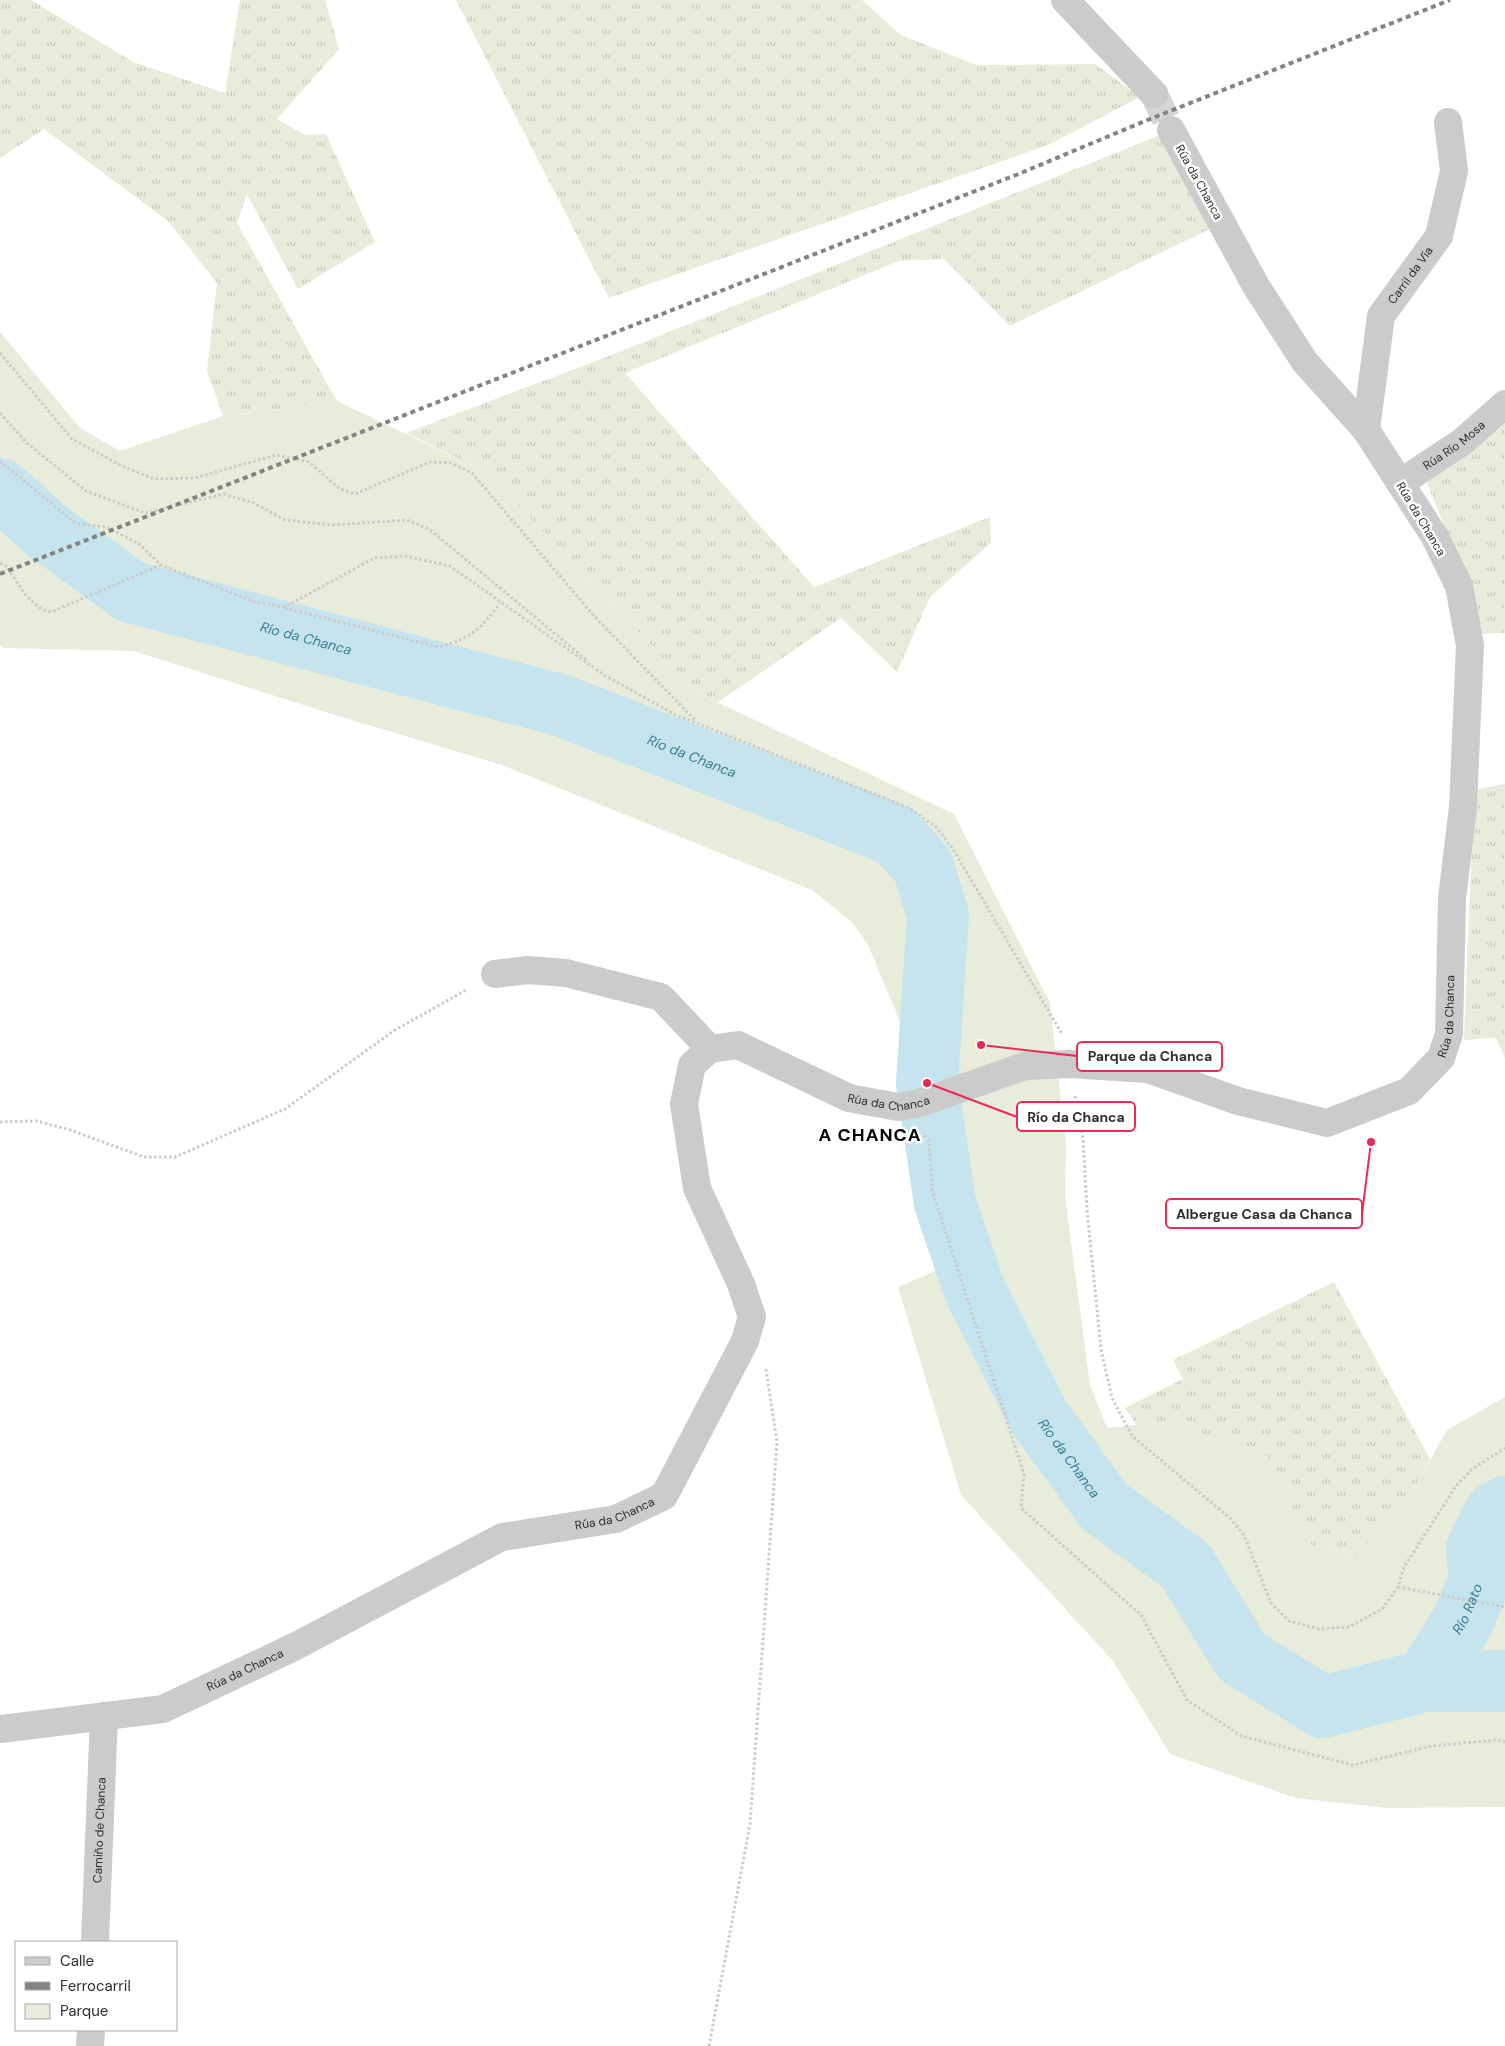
<svg xmlns="http://www.w3.org/2000/svg" width="1505" height="2046" viewBox="0 0 1505 2046" font-family="'DM Sans',sans-serif">
<style>
.grass{fill:url(#grass-tufts)}
.park{fill:#e7ecdb}
.lines{fill:none;stroke-linecap:round;stroke-linejoin:round}
.river{stroke:#c6e4ed;stroke-width:62}
.minor-tunnel{stroke:#d5d5d5;stroke-width:28;stroke-dasharray:28 14;stroke-linecap:butt}
.path{stroke:#cbcbcb;stroke-width:3;stroke-dasharray:2.5 2.5;stroke-linecap:butt}
.minor{stroke:#cbcbcb;stroke-width:28}
.rail{stroke:#838383;stroke-width:4;stroke-dasharray:5 4;stroke-linecap:butt}
.labels{text-anchor:middle;dominant-baseline:central;stroke-width:5;stroke-linejoin:round;paint-order:stroke}
.street-label{font-size:12px;fill:#2e2e2e;stroke:#fff}
.water-label{font-size:14px;font-style:italic;fill:#397e93;stroke:#fff}
.district-label{font-size:18px;font-weight:bold;letter-spacing:1px;fill:#000;stroke:#fff}
.leader{fill:none;stroke:#ec2855;stroke-width:2}
.callout-dot{fill:#ec2855;stroke:#fff;stroke-width:2}
.callout{fill:#fff;stroke:#ec2855;stroke-width:2}
.callout-label{font-size:14px;text-anchor:middle;font-weight:bold;fill:#2e2e2e}
</style>
<defs>
<pattern id="grass-tufts" width="24" height="20" patternUnits="userSpaceOnUse" patternTransform="scale(1.25)"><rect width="24" height="20" fill="#e7ecdb"/><path d="M3 7l-1-3M5 7V3M7 7l1-3M15 17l-1-3M17 17v-4M19 17l1-3" fill="none" stroke="#c6cbbc"/></pattern>
</defs>
<rect width="100%" height="100%" fill="#fff"/>
<g class="grass">
<path d="M0,0H31L133,62L225,93L240,0H325L339,49L277,119L305,135L326,134L375,242L298,289L247,194L237,223L337,401L223,416L207,371L217,283L168,221L44,129L0,158Z"/>
<path d="M456,0H862L901,35L976,65L1095,64L1140,97L1048,145L609,298Z"/>
<path d="M1158,136L1214,227L1010,326L944,259L899,261L625,373L814,587L990,517L991,543L930,597L897,672L841,618L718,702L696,692L486,472L406,433L609,356Z"/>
<path d="M1505,410V633L1474,634L1477,607L1427,483Z"/>
<path d="M1505,784V1058L1496,1038L1464,1040L1474,790Z"/>
<path d="M1334,1282L1430,1459L1412,1492L1358,1556L1312,1546L1265,1453L1154,1423L1137,1425L1125,1408L1183,1379L1173,1360Z"/>
</g>
<path class="park" d="M0,332L80,428L120,451L223,416L337,401L486,472L696,692L954,814L1050,1003L1066,1143L1065,1196L1090,1385L1107,1428L1154,1423L1265,1453L1312,1546L1357,1556L1412,1492L1447,1430L1505,1397V1807L1387,1808L1296,1798L1170,1754L1113,1661L961,1495L898,1287L949,1265L913,1089L915,1071L899,1019L868,945L852,922L812,890L499,764L335,715L134,651L3,648L0,645Z"/>
<g class="lines">
<g class="river">
<path id="s1" d="M0,489L47,531L131,592L560,705L895,835L923,866L938,915L927,1083L945,1203L975,1291L1039,1417L1104,1506L1186,1566L1242,1657L1323,1707L1425,1681H1505"/>
<path id="s2" d="M1425,1681L1463,1621L1480,1579L1477,1549L1495,1513L1505,1507"/>
</g>
<path class="minor-tunnel" d="M1154,94L1171,130"/>
<g class="path">
<path d="M0,353L72,439L124,467L155,479L195,478L276,455L309,462L340,489L355,494L430,462L451,463L472,473L594,616L696,721"/>
<path d="M0,413L27,443L86,491L145,513L224,494L254,503L285,520L331,525L407,520L429,529L588,661"/>
<path d="M0,461L75,523L106,527L138,543L161,565L255,602L285,607L374,558L405,556L450,566L604,675L674,714L909,808L936,827L953,849L1062,1034"/>
<path d="M0,563L6,566C19,584 29,607 51,612L161,565"/>
<path d="M285,608L439,647C471,638 481,629 500,603"/>
<path d="M1075,1096L1083,1139L1087,1210L1101,1349L1112,1398L1132,1436L1231,1519L1244,1535L1271,1603L1289,1621L1319,1629L1349,1627L1382,1609L1398,1587L1404,1567L1456,1486L1472,1469L1505,1448"/>
<path d="M0,1122L37,1121L70,1130L144,1157H175L285,1109L395,1030L468,989"/>
<path d="M925,1135L929,1140L932,1190L1024,1474L1021,1508L1141,1615L1187,1700L1241,1736L1353,1765L1432,1746L1496,1740L1505,1742"/>
<path d="M1398,1587L1505,1607"/>
<path d="M709,2046L750,1824L777,1442L766,1369"/>
</g>
<g class="minor">
<path d="M1065,0L1154,94"/>
<path id="s3" d="M1366,430L1381,316L1439,236L1454,171L1448,122"/>
<path id="s4" d="M1400,483L1462,442L1505,404"/>
<path d="M495,974L528,970L566,973L661,997L710,1049"/>
<path id="s5" d="M0,1729L163,1709L296,1646L502,1537L616,1519L664,1496L745,1341L752,1317L741,1284L697,1188L684,1104L692,1065L710,1049L738,1045L849,1098L898,1107L920,1103L1025,1066L1069,1064L1148,1069L1238,1101L1327,1123L1409,1091L1441,1058L1449,1034L1452,898L1463,807L1470,645L1459,586L1435,537L1366,430L1305,362L1256,286L1171,130"/>
<path id="s6" d="M95,1942L104,1716"/>
<path d="M90,2046L91,2030"/>
</g>
<path class="rail" d="M0,574L1016,175L1145,121L1450,0"/>
</g>
<g class="labels">
<g class="street-label">
<text transform="translate(1199 182) rotate(61)">Rúa da Chanca</text>
<text stroke="none"><textPath href="#s3" startOffset="165">Carril da Vía</textPath></text>
<text stroke="none"><textPath href="#s4" startOffset="66">Rúa Río Mosa</textPath></text>
<text transform="translate(1421 519) rotate(59)">Rúa da Chanca</text>
<text stroke="none"><textPath href="#s5" startOffset="2024">Rúa da Chanca</textPath></text>
<text stroke="none"><textPath href="#s5" startOffset="1394">Rúa da Chanca</textPath></text>
<text stroke="none"><textPath href="#s5" startOffset="660">Rúa da Chanca</textPath></text>
<text stroke="none"><textPath href="#s5" startOffset="255">Rúa da Chanca</textPath></text>
<text stroke="none"><textPath href="#s6" startOffset="112">Camiño de Chanca</textPath></text>
</g>
<g class="water-label">
<text stroke="none"><textPath href="#s1" startOffset="348">Río da Chanca</textPath></text>
<text stroke="none"><textPath href="#s1" startOffset="752">Río da Chanca</textPath></text>
<text stroke="none"><textPath href="#s1" startOffset="1638">Río da Chanca</textPath></text>
<text stroke="none"><textPath href="#s2" startOffset="84">Río Rato</textPath></text>
</g>
<g class="district-label">
<text x="870" y="1135">A CHANCA</text>
</g>
</g>
<path class="leader" d="M981 1045L1077 1056M927 1083L1017 1117M1371 1142L1362 1214"/>
<g class="callout-dot">
<circle cx="981" cy="1045" r="5"/>
<circle cx="927" cy="1083" r="5"/>
<circle cx="1371" cy="1142" r="5"/>
</g>
<g class="callout">
<rect x="1077" y="1042" width="145" height="29" rx="5"/>
<rect x="1017" y="1102" width="118" height="29" rx="5"/>
<rect x="1166" y="1199" width="196" height="29" rx="5"/>
</g>
<g class="callout-label">
<text x="1150" y="1061">Parque da Chanca</text>
<text x="1076" y="1122">Río da Chanca</text>
<text x="1264" y="1219">Albergue Casa da Chanca</text>
</g>
<rect x="15" y="1941" width="162" height="90" fill="#ffffff" stroke="#ababab"/>
<rect x="25" y="1957" width="25" height="8" fill="#cbcbcb" stroke="#ababab"/>
<text x="60" y="1966" font-size="15" fill="#2e2e2e">Calle</text>
<rect x="25" y="1982" width="25" height="8" fill="#838383" stroke="#ababab"/>
<text x="60" y="1991" font-size="15" fill="#2e2e2e">Ferrocarril</text>
<rect x="25" y="2004" width="25" height="15" fill="#e7ecdb" stroke="#ababab"/>
<text x="60" y="2016" font-size="15" fill="#2e2e2e">Parque</text>
</svg>
